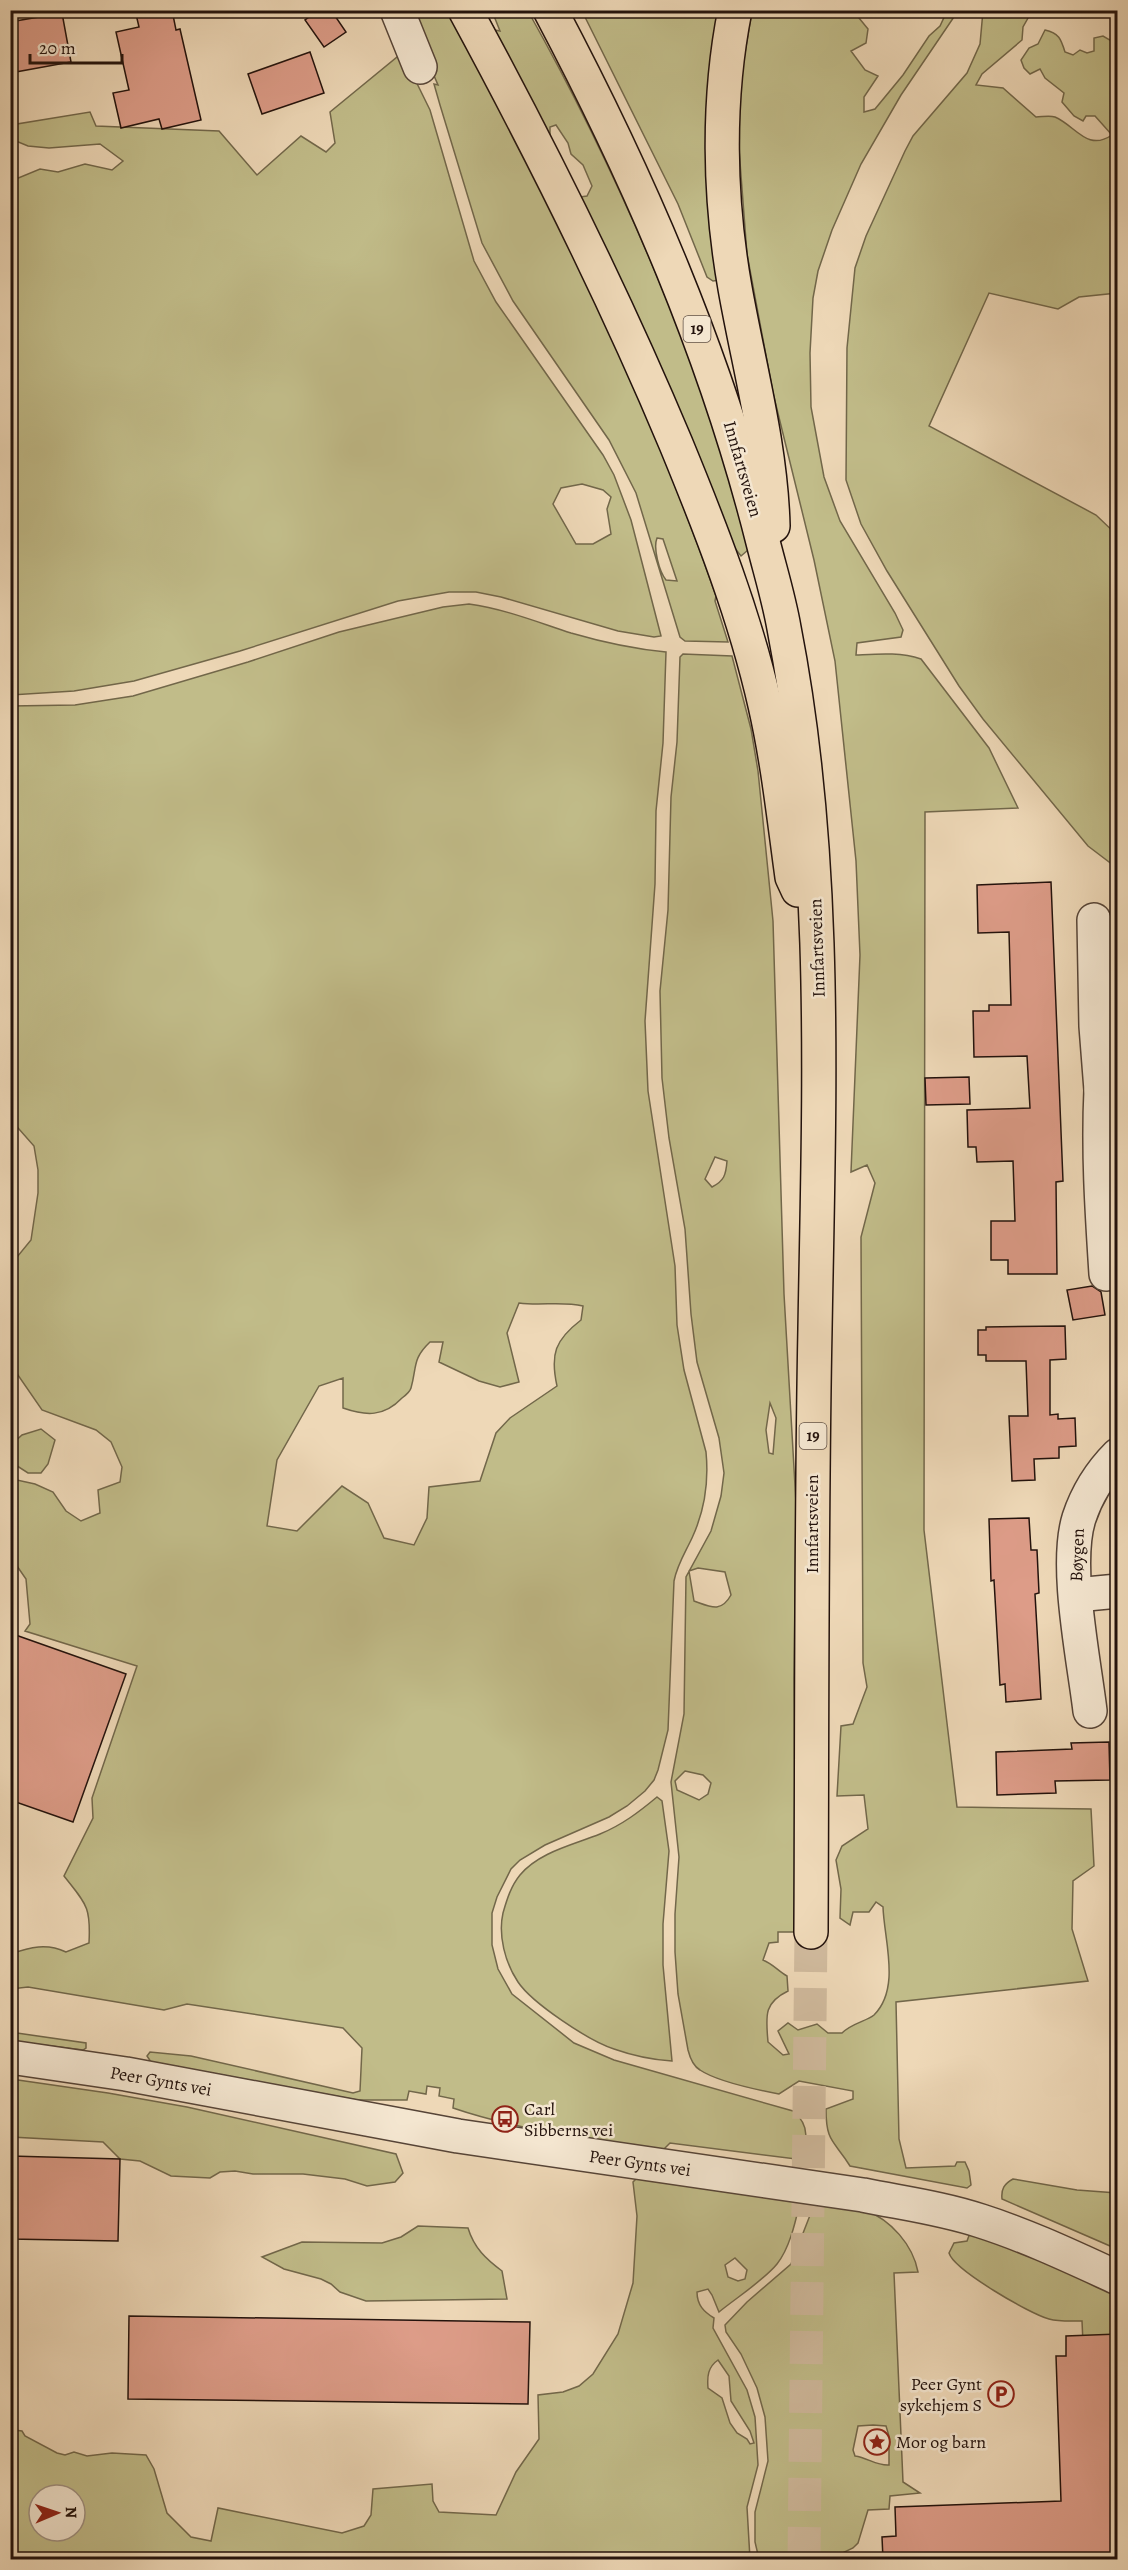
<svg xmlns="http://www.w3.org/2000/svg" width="1128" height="2570" viewBox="0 0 1128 2570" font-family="Alegreya,serif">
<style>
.green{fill:#c1bc89;stroke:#72674a;stroke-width:1.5;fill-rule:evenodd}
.building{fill:#dd9c88;stroke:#23120c;stroke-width:1.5}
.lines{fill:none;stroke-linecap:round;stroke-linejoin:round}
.trunk-tunnel{stroke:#d0ba9d;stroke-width:33;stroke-dasharray:33 16;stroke-linecap:butt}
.minor-casing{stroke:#564437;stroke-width:36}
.tertiary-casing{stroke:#564437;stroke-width:36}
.trunk-casing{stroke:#23120c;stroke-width:36}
.minor{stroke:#f4e6d0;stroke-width:33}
.tertiary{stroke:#f4e6d0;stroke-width:33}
.trunk{stroke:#eed8b7;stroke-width:33}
.labels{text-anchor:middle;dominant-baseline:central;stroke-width:5;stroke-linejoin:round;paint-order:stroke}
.shield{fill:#f4e6d0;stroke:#625247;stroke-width:1.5}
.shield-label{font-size:16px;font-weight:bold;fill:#23120c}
.street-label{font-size:18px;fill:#23120c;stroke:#f4e6d0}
.poi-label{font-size:18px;fill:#23120c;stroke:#f4e6d0;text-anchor:start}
</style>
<rect width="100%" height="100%" fill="#eed8b7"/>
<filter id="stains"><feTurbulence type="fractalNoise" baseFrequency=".00333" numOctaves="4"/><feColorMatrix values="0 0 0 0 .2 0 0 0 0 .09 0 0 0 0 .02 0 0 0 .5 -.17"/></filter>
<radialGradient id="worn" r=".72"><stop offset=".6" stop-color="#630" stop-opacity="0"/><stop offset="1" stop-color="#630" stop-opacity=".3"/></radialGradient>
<g class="green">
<path d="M406,11H449C549,200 646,393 716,596L715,601L728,642L685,641L680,637L636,493L609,440L513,301L482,243L440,105L434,84L438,85ZM657,538L663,539L677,581L666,580C659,571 653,548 657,538Z"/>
<path d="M479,11H485L495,30L500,31L492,11H528C584,111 632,213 675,320C705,394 734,471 748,550L741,556L727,538ZM556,125L568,143L571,154L583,165L592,186L587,196L580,197L550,140V127Z"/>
<path d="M582,11H721L719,280L713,281L707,277L678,204Z"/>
<path d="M752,11H874L859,18L868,29L866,43L851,51L865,70L878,76L864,97V112L875,109L903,75L929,36L940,26L947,11H958L901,95L861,164L832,230L818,271L813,298L810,353L811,407L824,477L840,521L895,613L903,630L901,637L857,643L856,655C878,654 900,652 921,659L989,748L1018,808L925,812L924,1530L957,1807L1091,1809L1094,1866L1073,1881L1072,1929L1088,1981L896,2002L899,2139L906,2168L955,2166L957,2162H965L969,2171L971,2185L967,2188L850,2166C834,2140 826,2143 826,2109L853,2099V2091L799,2081L779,2094C758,2090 718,2082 700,2070C693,2066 690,2058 688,2050L678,1994L675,1952V1914L679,1857L671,1782L684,1714L686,1577L711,1531L721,1496L724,1473L719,1438L697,1362L691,1314L685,1229L669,1138L662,1078L660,991L668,910L671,797L677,742L680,657L683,654L732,656L751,729L758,771L773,921L784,1294L796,1503L794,1679L796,1932H778V1942L769,1943L763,1960C773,1964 778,1971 787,1976L788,1991C763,2003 766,2017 768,2042L783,2055L789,2054L778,2031L788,2023L798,2030L817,2024L828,2033H842C852,2023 867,2021 874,2015C901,1988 884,1940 883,1907L876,1902L869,1912H853L850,1925L840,1918L841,1889L836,1860L842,1846L868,1829L864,1795L837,1796L841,1726L853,1724L867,1687L863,1663L861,1237L875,1183L867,1165L851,1172L860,955L856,861L835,661L814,560L773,393L747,254L738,136L740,83ZM715,1157L727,1161C726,1175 724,1181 712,1187L705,1179ZM770,1403L776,1418L773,1454L769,1453L766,1430ZM698,1568L725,1572L731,1595C721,1613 711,1607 694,1601L689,1571ZM685,1771L703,1775L711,1783L708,1794L699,1800L677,1790L675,1781Z"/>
<path d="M983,11H1032L1023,27L1022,40L982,74L976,85L1003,88L1036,117C1042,117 1049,115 1055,117C1076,126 1087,152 1112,135L1095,116H1086L1083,121L1074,116L1062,102L1064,93L1045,78L1040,69L1030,74L1024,68L1021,60L1029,48L1038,44L1045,30C1059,33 1061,39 1065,52L1073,55L1080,50L1087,53L1094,51V38L1103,36L1113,42L1117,40V293L1079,297L1058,309L989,293L929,426L1096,515L1117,535V868L1088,846L983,719L959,686L887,571L861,524L846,480L847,348L855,268L866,236L905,151L913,136L967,73L980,44Z"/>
<path d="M402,53L430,110L474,261L496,302L603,455L614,475L631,520L661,636L654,637L618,631L501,597L476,592H449L398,601L240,651L134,681L74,691L11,695V181L40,169L58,172L85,164L112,170L123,161L100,144L49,148L28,146L11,139V125L90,112L96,126L219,131L257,175L301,136L326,152L335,143L330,112ZM582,484L603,490L611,497L607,509L611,534L593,544H576L553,504L561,488Z"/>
<path d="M469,604C505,609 537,622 571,633C602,642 634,649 666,652L663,743L656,811L655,884L645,1021L648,1091L675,1266L677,1325L684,1370L706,1452C709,1483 705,1510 692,1538C685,1553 677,1565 674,1581L668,1730L658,1770L654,1780L645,1791L627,1806L609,1817L545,1845L520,1860L511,1869L497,1897L492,1913V1945L498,1969L512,1994L574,2043L614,2060L793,2111C810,2125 809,2143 796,2159L670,2143L662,2151C592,2139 521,2131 453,2108L454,2099L439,2096L440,2088L427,2086L426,2094L409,2091L407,2100H357L151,2062L147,2056L150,2052L191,2056L353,2093L360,2091L362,2048L343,2028L187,2004L164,2010L28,1987L11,1989V1954C30,1947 47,1943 66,1952L89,1943C91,1906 86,1904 64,1876L93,1818L92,1798L137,1666L25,1631L30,1624L26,1579L17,1566L11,1565V1484L17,1480L35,1484L53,1492L66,1511L81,1521L100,1513L98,1490L120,1482L122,1467L111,1442L96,1430L42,1410L11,1365V1278L17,1257L31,1240L38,1193V1170L34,1146L11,1120V706L75,705L133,696L248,662L339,632L443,607ZM519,1303C541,1306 562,1301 583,1306L581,1320C555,1340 550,1354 557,1386L510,1418L496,1433L480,1481L429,1487L427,1518L414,1545L384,1538L368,1503L342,1486L297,1531L267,1526L277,1460L319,1386L343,1378V1408C366,1416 384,1417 402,1398C406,1395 410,1392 411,1388C417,1367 412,1359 430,1342H443L439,1362L479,1381L500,1387L519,1382L507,1333Z"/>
<path d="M41,1429L55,1440L48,1464L41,1473H28L11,1462V1445L22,1435Z"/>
<path d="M657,1797L662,1801L669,1851L663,1924V1965L672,2061C654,2060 631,2055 614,2049C589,2041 532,2003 518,1982C505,1963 498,1935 503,1913C507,1899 511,1886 520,1875C539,1852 573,1845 600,1834C622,1825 639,1812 657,1797Z"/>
<path d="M10,2032L86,2043V2048L83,2050L11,2041Z"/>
<path d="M11,2079L108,2093L187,2107L396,2154L403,2173L395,2182L367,2186L345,2179L303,2174H253L235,2171L220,2172L210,2178L171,2176L140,2161L120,2159L103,2142L11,2137Z"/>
<path d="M638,2177L795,2198L799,2206C795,2224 789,2249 777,2264C763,2281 736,2298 719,2312L712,2295L708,2289L697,2292C697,2305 704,2312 714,2318L713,2328L747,2390L755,2417L758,2465L747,2507L750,2559H11L10,2432L14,2430L22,2431L25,2436L57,2453L65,2455L74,2452L87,2456L112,2453L146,2455L154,2469L167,2513L191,2537L211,2541L218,2508L342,2533L364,2526L371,2515L373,2489L432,2484L433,2501L439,2512L496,2515L516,2472L539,2439L538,2395L563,2392L579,2386L593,2374L618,2334L633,2283L637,2216L633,2182ZM735,2258L747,2270L745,2279L738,2281L728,2277L725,2265ZM718,2360L729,2376L731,2401L750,2431L754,2443L750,2444L747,2439L737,2433L730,2423L722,2398L708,2388C707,2376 708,2367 718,2360ZM39,2495H75V2531H39Z"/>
<path d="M1013,2179L1077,2190L1117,2193V2249L1002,2199C1001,2189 1004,2184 1013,2179Z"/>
<path d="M819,2202C833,2204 852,2205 865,2210C891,2220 913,2245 918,2272L894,2273L903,2482L920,2493L890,2496L889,2509L868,2510L858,2543L853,2548L828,2560L759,2559L755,2542V2512L768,2461L765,2417L757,2388L741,2354L726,2332L725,2325L747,2302L791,2264L814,2205ZM873,2425L886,2426L889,2436V2465C877,2466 868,2458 855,2456L853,2450L858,2426Z"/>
<path d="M418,2226L468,2228C474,2248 486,2259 502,2271L507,2299L366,2301L340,2292L331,2284L321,2279L284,2269L262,2257L302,2242L382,2243L401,2237Z"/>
<path d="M970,2233L1065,2269L1117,2296V2334L1083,2343L1082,2321C1071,2321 1060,2322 1049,2319C1030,2314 954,2270 949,2253L954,2243L967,2241Z"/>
</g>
<g class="building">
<path d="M135,10H172L176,30L180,29L201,120L162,129L159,119L121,128L113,93L129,90L116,32L139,27Z"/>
<path d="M319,10H331L346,32L324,47L305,20Z"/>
<path d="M62,13L71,62L10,73V22Z"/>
<path d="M310,52L324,93L262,114L248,74Z"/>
<path d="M1051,882L1063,1181L1056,1182L1057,1274H1008V1260H991V1221H1015L1013,1161L977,1162L976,1147H968L967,1110L1030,1108L1027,1056L974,1057L973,1011H989V1005H1011L1009,932L978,933L977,885Z"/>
<path d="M969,1077L970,1104L926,1105L925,1078Z"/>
<path d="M1092,1286L1101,1292L1105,1315L1073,1320L1067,1290Z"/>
<path d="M1065,1326L1066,1359L1050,1360V1415L1058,1414V1419L1075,1418L1076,1446L1059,1447V1458L1034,1459L1035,1480L1012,1481L1009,1416H1028L1026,1361H986V1355H978V1330H986V1327Z"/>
<path d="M1029,1518L1031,1550H1037L1039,1593L1035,1594L1041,1699L1006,1702L1005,1684L1000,1685L994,1580L991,1581L989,1519Z"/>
<path d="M10,1633L126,1674L73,1822L10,1800Z"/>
<path d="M1109,1742L1110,1780L1055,1781L1056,1793L997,1795L996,1752L1072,1749L1071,1743Z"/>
<path d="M10,2156L120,2159L118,2241L10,2239Z"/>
<path d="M129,2316L530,2322L528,2404L128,2399Z"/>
<path d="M1118,2334V2559H883L882,2537L896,2536L895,2507L1061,2501L1056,2356H1066V2336Z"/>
</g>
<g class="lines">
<path class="trunk-tunnel" d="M804,2560L811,1932"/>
<g class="minor-casing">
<g id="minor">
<path d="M397,10L420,67"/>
<path d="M1094,920L1096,1026L1101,1090L1118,1091"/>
<path d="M1101,1090C1098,1152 1102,1212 1106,1274"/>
<path d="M1076,1595L1118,1591"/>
<path d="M1090,1711C1084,1660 1064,1565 1079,1518C1087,1494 1100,1473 1118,1455"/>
</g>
</g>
<g class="tertiary-casing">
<path id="tertiary" d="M10,2057L126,2074L458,2136L863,2195C902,2203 942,2208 981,2221C1028,2236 1072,2257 1118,2278"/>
</g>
<g class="trunk-casing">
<g id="trunk">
<path d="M465,10C542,152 614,296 676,444C711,529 745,616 765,705C778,762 784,819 792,877L798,890"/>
<path d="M550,10C640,180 716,355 763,542C770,570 779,599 784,628C829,859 819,1095 815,1329C811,1530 812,1731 811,1932"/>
<path d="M735,10C717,100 719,198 735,288C749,367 771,446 773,526"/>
</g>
</g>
<use href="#minor" class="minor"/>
<use href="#tertiary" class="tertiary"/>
<use href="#trunk" class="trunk"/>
</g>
<defs>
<g id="bus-ring" transform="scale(1.35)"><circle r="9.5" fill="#f4e6d0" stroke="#8f2418" stroke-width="1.5"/><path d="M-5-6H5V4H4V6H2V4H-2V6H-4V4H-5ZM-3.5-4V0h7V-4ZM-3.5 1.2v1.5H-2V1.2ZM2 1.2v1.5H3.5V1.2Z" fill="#8f2418"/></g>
<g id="parking-ring" transform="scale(1.35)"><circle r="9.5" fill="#f4e6d0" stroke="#8f2418" stroke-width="1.5"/><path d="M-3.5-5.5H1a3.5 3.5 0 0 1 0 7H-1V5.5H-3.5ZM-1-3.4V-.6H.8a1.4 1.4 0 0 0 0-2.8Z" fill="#8f2418"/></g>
<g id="sight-ring" transform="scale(1.35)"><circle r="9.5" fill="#f4e6d0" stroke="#8f2418" stroke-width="1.5"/><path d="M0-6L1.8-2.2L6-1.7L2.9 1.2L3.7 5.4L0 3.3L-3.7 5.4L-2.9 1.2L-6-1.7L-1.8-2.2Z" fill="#8f2418"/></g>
</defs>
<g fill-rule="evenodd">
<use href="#bus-ring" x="505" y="2119"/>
<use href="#parking-ring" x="1001" y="2394"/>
<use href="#sight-ring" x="877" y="2442"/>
</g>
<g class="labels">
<g class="shield">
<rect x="683.5" y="316" width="27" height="26" rx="4.5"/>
<rect x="799.5" y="1423" width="27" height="26" rx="4.5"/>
</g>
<g class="shield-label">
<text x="697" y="329">19</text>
<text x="813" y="1436">19</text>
</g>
<g class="street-label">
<text transform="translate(743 469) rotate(74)">Innfartsveien</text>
<text transform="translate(817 948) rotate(-92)">Innfartsveien</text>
<text transform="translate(812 1524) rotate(-90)">Innfartsveien</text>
<text transform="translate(1077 1555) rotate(-88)">Bøygen</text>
<text transform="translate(161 2081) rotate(10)">Peer Gynts vei</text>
<text transform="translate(640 2163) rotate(8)">Peer Gynts vei</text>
</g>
<g class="poi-label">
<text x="524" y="2109">Carl<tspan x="524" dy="21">Sibberns vei</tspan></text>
<text x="982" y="2384" text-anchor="end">Peer Gynt<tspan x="982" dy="21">sykehjem S</tspan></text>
<text x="896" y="2442">Mor og barn</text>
</g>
</g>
<rect width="1128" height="2570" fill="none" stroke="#eed8b7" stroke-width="36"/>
<rect x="12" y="12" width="1104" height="2546" fill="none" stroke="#23120c" stroke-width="3"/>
<rect x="18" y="18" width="1092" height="2534" fill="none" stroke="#23120c" stroke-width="1.5"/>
<g transform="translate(57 2513) rotate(88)"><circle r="28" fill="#f4e6d0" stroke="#a09182" stroke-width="1.5"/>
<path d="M0-4.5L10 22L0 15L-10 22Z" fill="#8f2418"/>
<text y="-9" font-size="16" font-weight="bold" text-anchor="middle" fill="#23120c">N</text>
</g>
<path d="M30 54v9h92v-9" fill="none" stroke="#23120c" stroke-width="3"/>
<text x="39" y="54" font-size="18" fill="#23120c" stroke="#f4e6d0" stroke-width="4.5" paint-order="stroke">20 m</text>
<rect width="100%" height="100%" filter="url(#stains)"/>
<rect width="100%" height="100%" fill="url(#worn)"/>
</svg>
